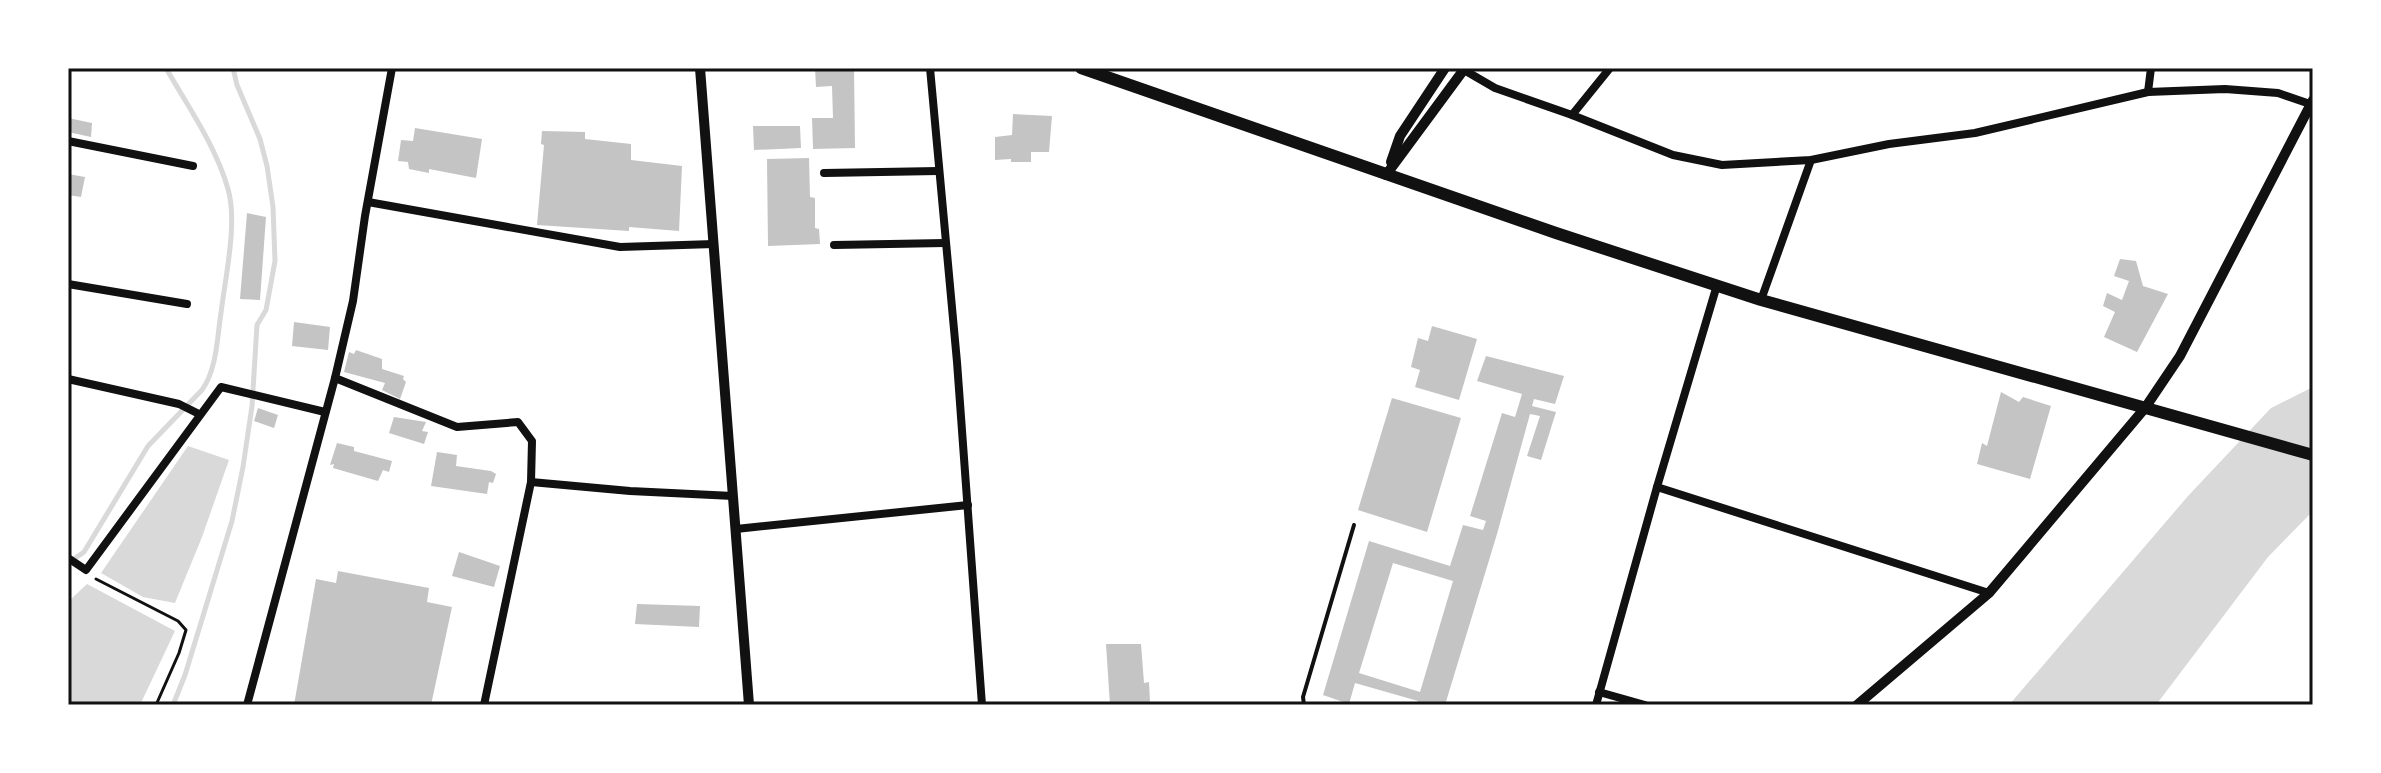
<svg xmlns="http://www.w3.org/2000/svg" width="2381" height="773" viewBox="0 0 2381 773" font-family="Roboto,sans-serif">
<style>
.water{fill:#d9d9d9}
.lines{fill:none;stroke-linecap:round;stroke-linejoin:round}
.stream{stroke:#d9d9d9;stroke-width:5}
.building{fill:#c4c4c4;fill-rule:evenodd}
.path{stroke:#111;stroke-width:3}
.service{stroke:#111;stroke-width:4}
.minor{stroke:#111;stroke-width:8}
.tertiary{stroke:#111;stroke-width:10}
.primary{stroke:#111;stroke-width:12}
.neatline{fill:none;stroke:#111;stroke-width:3}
</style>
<rect width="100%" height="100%" fill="#fff"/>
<g class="water">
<path d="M2313,387V511L2268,557L2156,705H2009L2188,496L2271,408Z"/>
<path d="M188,446L229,460L202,537L175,603L143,597L101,573Z"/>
<path d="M87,584L175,631L140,705H68V602Z"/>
</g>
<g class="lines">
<g class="stream">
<path d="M71,561L84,552L148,446L202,390C217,369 217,338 221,313C225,278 238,223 228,189C216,146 188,107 166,68"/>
<path d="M173,705L185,675L232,521L243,467L252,406L257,325L266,310L275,261L273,207L267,166L260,139L237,85L233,68"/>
</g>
</g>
<g class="building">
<path d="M815,68H854L855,148L813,149L812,118H833L832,86L816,87Z"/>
<path d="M1013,114L1052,116L1049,152H1031V162H1011V159L995,160V137L1012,135Z"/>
<path d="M68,118L92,123L91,137L68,132Z"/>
<path d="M753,126H800L801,148L754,150Z"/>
<path d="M415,128L482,139L476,178L429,169V173L409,169L408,162L398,161L401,140L413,141Z"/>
<path d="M542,131L585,132V139L631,144V160L682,166L679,231L629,227V231L537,225L544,145L541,144Z"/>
<path d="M809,158L810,197L815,198V228L819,229L820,244L768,246L767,159Z"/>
<path d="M68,174L85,177L81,197L68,195Z"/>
<path d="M247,213L266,217L260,300L240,299Z"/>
<path d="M2120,259L2136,261L2143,286L2168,294L2137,352L2104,337L2115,312L2103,306L2107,293L2122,300L2129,281L2114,276Z"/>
<path d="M294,322L330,327L328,350L292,346Z"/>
<path d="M1432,326L1477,339L1459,400L1415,387L1420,370L1411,367L1418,338L1428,341Z"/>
<path d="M356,350L382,359V369L404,376L403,379L406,382L400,399L382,390L385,383L344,372L349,352L354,354Z"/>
<path d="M1486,356L1564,376L1555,404L1534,399L1532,406L1556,412L1541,460L1527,456L1540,416L1530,414L1497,534L1445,705H1417L1418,701L1355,683L1349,704L1323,695L1369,541L1450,566L1463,525L1483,530L1486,521L1470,516L1502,413L1515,417L1522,394L1477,381ZM1393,563L1453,581L1420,692L1359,673Z"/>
<path d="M2001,392L2019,402L2023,397L2051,406L2030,479L1977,464L1982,443L1987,446Z"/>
<path d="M1392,398L1461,418L1427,532L1358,510Z"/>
<path d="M258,408L278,415L274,428L254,421Z"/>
<path d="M394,417L426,422L422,431L428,432L424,444L389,433Z"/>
<path d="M337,443L354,447V451L392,461L389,472L383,470L378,481L333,468L334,464L330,465Z"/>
<path d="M437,452L457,455L456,466L491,471L496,474L493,483L489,482L487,494L431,486Z"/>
<path d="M459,552L500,566L494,587L452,576Z"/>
<path d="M338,571L429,588L427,602L452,607L431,705H294L316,579L336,583Z"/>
<path d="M637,604L700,606L699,627L635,624Z"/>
<path d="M1106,644H1141L1144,683L1149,682L1150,702H1145L1146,705H1110Z"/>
</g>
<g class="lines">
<path class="path" d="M96,579L178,621L186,630L179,653L156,705"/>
<path class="service" d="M1304,705L1303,697L1354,525"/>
<g class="minor">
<path d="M930,68L957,362L982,705"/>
<path d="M1464,70L1495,88L1572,115L1673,155L1722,165L1811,160L1889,144L1975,133L2148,92L2225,89L2278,93L2310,104"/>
<path d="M2148,92L2151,68"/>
<path d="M1572,115L1610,68"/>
<path d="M68,141L193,166"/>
<path d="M824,173L938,171"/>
<path d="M368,202L620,247L714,244"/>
<path d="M834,245L945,243"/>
<path d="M68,284L187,304"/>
<path d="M1761,300L1811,160"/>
<path d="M335,378L457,427L518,422L532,441L531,482L484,705"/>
<path d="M68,379L179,404L199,414"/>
<path d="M531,482L630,491L733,496"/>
<path d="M1657,487L1989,593"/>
<path d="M736,529L968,505"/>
<path d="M68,558L86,570L221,387L325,412"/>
<path d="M1599,692L1645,705"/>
<path d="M247,705L335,378L353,301L365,216L392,68"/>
<path d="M1596,705L1657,487L1717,285"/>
</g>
<g class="tertiary">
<path d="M700,68L749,705"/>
<path d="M1391,162L1400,136L1445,68"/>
<path d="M1386,175L1465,68"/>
<path d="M1857,705L1989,593L2145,408L2180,356L2313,100"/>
</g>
<path class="primary" d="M1081,68L1556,233L1761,300L2313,455"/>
</g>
<rect width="2381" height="773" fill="none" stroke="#ffffff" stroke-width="140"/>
<rect x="70" y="70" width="2241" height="633" class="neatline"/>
</svg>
